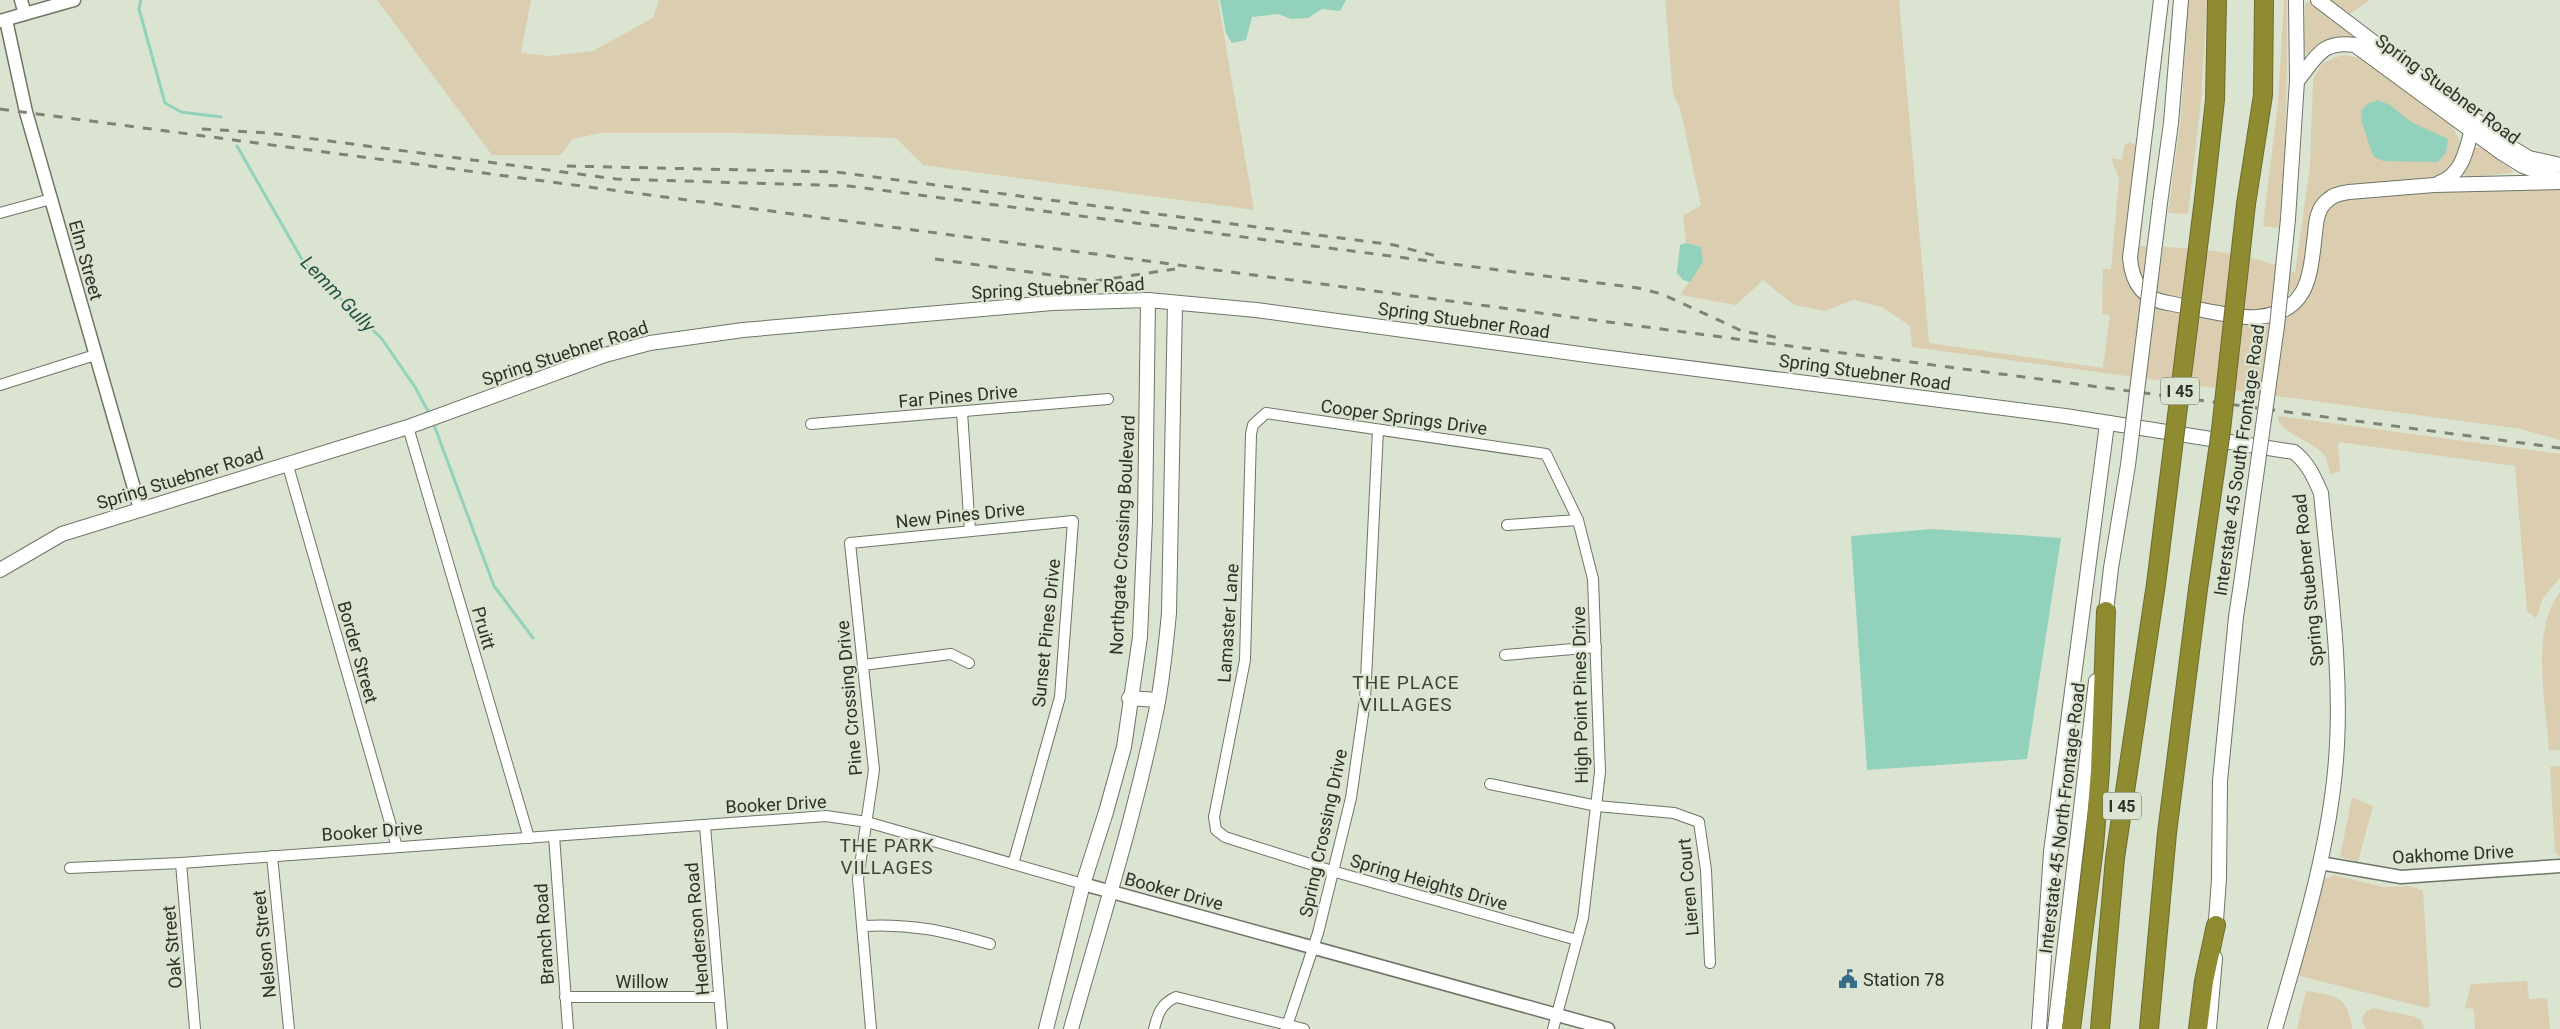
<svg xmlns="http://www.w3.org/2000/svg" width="2560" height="1029" viewBox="0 0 2560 1029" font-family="Roboto,sans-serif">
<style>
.green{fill:#dbcdaf}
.water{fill:#92d1bb}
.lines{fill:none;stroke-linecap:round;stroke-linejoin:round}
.stream{stroke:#92d1bb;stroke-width:3}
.minor-casing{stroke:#6d7565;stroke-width:12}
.tertiary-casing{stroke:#6d7565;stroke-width:15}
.secondary-casing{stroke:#6d7565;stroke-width:16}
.motorway-casing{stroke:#6d6c2e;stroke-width:20}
.minor{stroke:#fff;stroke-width:10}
.tertiary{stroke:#fff;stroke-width:12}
.secondary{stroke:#fff;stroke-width:14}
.motorway{stroke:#8f8b30;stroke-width:18}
.rail{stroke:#7d8376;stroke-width:3;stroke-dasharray:9 9;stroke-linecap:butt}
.secondary-bridge-casing{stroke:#6d7565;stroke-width:16;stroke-linecap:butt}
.motorway-bridge-casing{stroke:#6d6c2e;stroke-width:20;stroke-linecap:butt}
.secondary-bridge{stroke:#fff;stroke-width:14}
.motorway-bridge{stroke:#8f8b30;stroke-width:18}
.labels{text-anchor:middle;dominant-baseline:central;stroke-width:4.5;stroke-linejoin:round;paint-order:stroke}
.shield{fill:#dbe4d1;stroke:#61675b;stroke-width:1}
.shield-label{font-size:16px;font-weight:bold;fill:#2d3129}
.street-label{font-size:18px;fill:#2d3129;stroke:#dbe4d1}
.poi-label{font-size:18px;fill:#2d3129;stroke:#dbe4d1;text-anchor:start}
.water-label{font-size:19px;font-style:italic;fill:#1f5243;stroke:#dbe4d1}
.neighbourhood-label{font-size:19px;letter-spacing:1px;fill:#3d4435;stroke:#dbe4d1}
</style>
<rect width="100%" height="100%" fill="#dbe4d1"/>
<g class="green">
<path d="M377,0H531L521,53L550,56L593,51L653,18L659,0H1218L1254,210L923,165L896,138L740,133H601L572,139L561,155H492Z"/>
<path d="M1665,0H1899L1929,343L2103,368L2110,315L2102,314L2103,269H2111L2119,178L2111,158L2122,160L2124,146L2129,143L2135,144L2138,148L2128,280L2136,295L2158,308L2254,321L2310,290L2312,286L2321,221C2326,207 2334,203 2347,197L2466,188L2560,187V440L2521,429L1912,347L1910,326L1882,307L1853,300L1825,311L1794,305L1763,280L1736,305L1680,295L1703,262L1701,247L1686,243L1683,216L1701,205L1680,108L1673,94Z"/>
<path d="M2188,0H2207L2201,101L2188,214L2168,213L2181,116Z"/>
<path d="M2284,0H2287C2287,76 2287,153 2279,228L2263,226L2278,102Z"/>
<path d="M2331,0H2370L2347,16L2332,4Z"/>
<path d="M2310,1L2359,38V41L2307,54L2304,49L2305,4Z"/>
<path d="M2346,55L2363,59L2453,127L2460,142L2452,168L2438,178L2346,186L2321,196L2311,214L2301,278L2295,289L2269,309L2255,310C2238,308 2169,303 2158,296C2140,282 2135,267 2138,246C2190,247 2247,251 2295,273L2310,166L2313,79L2323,63L2336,57Z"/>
<path d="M2478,147L2485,149L2513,171L2511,173L2467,177L2461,172L2473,149Z"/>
<path d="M2278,416L2560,454V578L2543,598L2536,618L2527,611L2515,466L2338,442L2340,472L2330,474C2329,469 2328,463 2326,458C2318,441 2277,434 2278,416Z"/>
<path d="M2560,592V750L2549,751C2546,705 2530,630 2560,592Z"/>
<path d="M2560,766V857L2555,852L2550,767Z"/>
<path d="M2352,797L2373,806L2358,862L2340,857Z"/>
<path d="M2334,875L2383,887L2411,886L2423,891L2430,1006L2427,1008L2300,976L2297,968L2322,880Z"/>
<path d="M2527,981L2529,999L2547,998L2550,1029H2475L2474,1009L2465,1008L2471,984Z"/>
<path d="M2306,991C2336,996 2348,995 2352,1029H2297Z"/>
<path d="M2373,1008L2416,1017L2422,1021L2424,1029H2366L2362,1020L2365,1012Z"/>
</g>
<g class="water">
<path d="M1220,0H1346L1340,11L1322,9L1308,18L1291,19L1278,14L1252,17L1246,40L1232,43L1226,33Z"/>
<path d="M2378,100L2390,105L2411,122L2448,139L2446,153L2438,162L2383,161L2373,156L2362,123L2361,111L2367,104Z"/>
<path d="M1686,243L1701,247L1703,262L1690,282L1683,280L1677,273L1680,245Z"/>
<path d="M1932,529L2061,538L2027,759L1867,770L1851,536Z"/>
</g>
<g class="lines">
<g class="stream">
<path d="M141,0L139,9L165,103L181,112L221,117"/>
<path d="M237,146L304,263L382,339L415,387L429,413"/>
<path d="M434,425L494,586L533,638"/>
</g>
<g class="minor-casing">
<g id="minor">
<path d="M0,213L51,199"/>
<path d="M0,385L95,355"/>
<path d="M962,412L970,531"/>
<path d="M811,424L1108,399"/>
<path d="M408,427L529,838"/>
<path d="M288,466L397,847"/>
<path d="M1507,525L1578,520"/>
<path d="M1505,655L1596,647"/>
<path d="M863,665L951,654L969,663"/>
<path d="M1490,784L1597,806L1674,813L1699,822L1706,870L1710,963"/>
<path d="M705,826L722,1029"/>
<path d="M554,836L568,1029"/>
<path d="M272,856L289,1029"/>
<path d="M181,863L195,1029"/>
<path d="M70,868L181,863L826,816L867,822L1083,884"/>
<path d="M862,926C909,923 945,931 990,944"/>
<path d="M565,997H719"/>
<path d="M871,1029L858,879L874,770L850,543L1073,521L1060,697L1013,864"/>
<path d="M1154,1029C1158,1013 1161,1004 1176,997L1304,1029"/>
<path d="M1286,1029L1318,933L1351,798L1365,700L1378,430"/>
<path d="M1553,1029L1583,918L1600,772L1593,579L1578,520L1546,454L1266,413L1253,425L1251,434L1245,660L1214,817L1216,830L1225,837L1332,871L1577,940"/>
</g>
</g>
<g class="tertiary-casing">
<g id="tertiary">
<path d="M21,0L25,14"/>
<path d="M6,20L26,112L140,509"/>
<path d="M0,21L74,0"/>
<path d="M2320,863L2401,877L2560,866"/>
<path d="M1083,884L1608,1029"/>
</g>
</g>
<g class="secondary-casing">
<g id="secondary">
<path d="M2161,0L2130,258C2132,282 2142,299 2168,303C2190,307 2237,319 2258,317C2309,312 2310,276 2315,234C2316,222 2317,208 2328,200C2333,195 2341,193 2349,192L2434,185L2560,182"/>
<path d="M2318,0L2514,149L2529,158L2560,165"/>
<path d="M2297,81C2316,59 2320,40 2355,45L2502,153L2523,166L2558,179"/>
<path d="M2439,183C2465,173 2466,147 2474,123"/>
<path d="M2160,203L2171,123L2181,0"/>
<path d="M2288,219L2297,81L2296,0"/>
<path d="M0,570L62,534L408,427L605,355L650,343L743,330L1052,303L1148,300L1256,310L1602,357L2065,416L2294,452C2308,463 2314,477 2321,493C2329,581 2343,671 2336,760C2329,851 2300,942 2275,1029"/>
<path d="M2105,620L2111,568"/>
<path d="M1129,698L1158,700"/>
<path d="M2215,934L2219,879L2220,781L2236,617L2241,584"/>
<path d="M1046,1029L1083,884L1106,812L1124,747L1140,637L1145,521L1148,300"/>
<path d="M1071,1029C1101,922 1135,816 1157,707C1163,676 1166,644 1169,613L1175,303"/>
<path d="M2039,1029L2051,852L2107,424"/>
<path d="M2055,1029L2096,681"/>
<path d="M2209,1029L2215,958"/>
</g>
</g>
<g class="motorway-casing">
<g id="motorway">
<path d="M2204,199L2215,100L2217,0"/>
<path d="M2246,204L2263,95L2264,0"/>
<path d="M2071,1029L2094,847L2100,771L2106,611"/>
<path d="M2100,1029L2115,858L2156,584"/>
<path d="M2149,1029L2167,833L2198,589"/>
<path d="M2198,1029L2204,981L2216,925"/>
</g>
</g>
<use href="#minor" class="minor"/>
<use href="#tertiary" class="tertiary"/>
<use href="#secondary" class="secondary"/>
<use href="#motorway" class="motorway"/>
<g class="rail">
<path d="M0,109L2560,448"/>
<path d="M202,129L269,133L616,179L849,186L1638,288L1662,294L1742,331L1780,338"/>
<path d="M567,166L836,172L1394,245L1440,257"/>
<path d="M935,259L1095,281L1175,269"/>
</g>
<g class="secondary-bridge-casing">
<g id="secondary-bridge">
<path d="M2111,568L2128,465L2160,203"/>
<path d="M2241,584L2277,326L2288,219"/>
</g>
</g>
<g class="motorway-bridge-casing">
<g id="motorway-bridge">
<path d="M2156,584L2204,199"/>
<path d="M2198,589L2221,430L2246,204"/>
</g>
</g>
<use href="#secondary-bridge" class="secondary-bridge"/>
<use href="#motorway-bridge" class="motorway-bridge"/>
</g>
<defs>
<g id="civic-bare" transform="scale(1.5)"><path d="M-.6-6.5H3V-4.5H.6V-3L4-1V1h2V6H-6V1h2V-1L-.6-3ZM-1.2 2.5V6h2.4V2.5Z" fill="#386d89" stroke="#dbe4d1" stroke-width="2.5" paint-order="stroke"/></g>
</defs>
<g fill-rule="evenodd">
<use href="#civic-bare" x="1848" y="979"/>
</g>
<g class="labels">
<g class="shield">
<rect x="2161" y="377.5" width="38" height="27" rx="4"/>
<rect x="2103" y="792.5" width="38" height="27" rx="4"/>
</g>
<g class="shield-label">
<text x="2180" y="391">I 45</text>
<text x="2122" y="806">I 45</text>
</g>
<g class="street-label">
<text transform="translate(2448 89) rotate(36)">Spring Stuebner Road</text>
<text transform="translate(86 260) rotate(74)">Elm Street</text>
<text transform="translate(1058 288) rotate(-3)">Spring Stuebner Road</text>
<text transform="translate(1464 320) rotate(8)">Spring Stuebner Road</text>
<text transform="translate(565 353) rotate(-18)">Spring Stuebner Road</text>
<text transform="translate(1865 372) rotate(8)">Spring Stuebner Road</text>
<text transform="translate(958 396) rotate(-5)">Far Pines Drive</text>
<text transform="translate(1404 417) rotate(8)">Cooper Springs Drive</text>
<text transform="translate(2239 460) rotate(-82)">Interstate 45 South Frontage Road</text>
<text transform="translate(180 478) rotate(-17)">Spring Stuebner Road</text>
<text transform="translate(960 515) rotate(-6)">New Pines Drive</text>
<text transform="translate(1122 535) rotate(-87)">Northgate Crossing Boulevard</text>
<text transform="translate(2308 580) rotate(-96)">Spring Stuebner Road</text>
<text transform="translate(1228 623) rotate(-86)">Lamaster Lane</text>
<text transform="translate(484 628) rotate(74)">Pruitt</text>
<text transform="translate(1046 633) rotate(-84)">Sunset Pines Drive</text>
<text transform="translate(358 652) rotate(74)">Border Street</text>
<text transform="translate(1580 695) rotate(-91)">High Point Pines Drive</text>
<text transform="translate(849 698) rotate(-95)">Pine Crossing Drive</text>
<text transform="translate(776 804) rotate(-3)">Booker Drive</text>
<text transform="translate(2062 818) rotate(-83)">Interstate 45 North Frontage Road</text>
<text transform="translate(372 831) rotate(-4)">Booker Drive</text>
<text transform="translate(1323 833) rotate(-78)">Spring Crossing Drive</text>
<text transform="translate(2453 854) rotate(-3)">Oakhome Drive</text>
<text transform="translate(1429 882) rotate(16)">Spring Heights Drive</text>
<text transform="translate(1688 887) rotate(-95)">Lieren Court</text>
<text transform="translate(1174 891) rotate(15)">Booker Drive</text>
<text transform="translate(697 929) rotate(-95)">Henderson Road</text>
<text transform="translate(544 934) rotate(-94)">Branch Road</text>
<text transform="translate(264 944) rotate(-96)">Nelson Street</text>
<text transform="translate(172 947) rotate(-95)">Oak Street</text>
<text x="642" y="981">Willow</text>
</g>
<g class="poi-label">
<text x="1863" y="979">Station 78</text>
</g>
<g class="water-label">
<text transform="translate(338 294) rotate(46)">Lemm Gully</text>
</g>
<g class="neighbourhood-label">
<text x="1406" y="682">THE PLACE<tspan x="1406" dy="22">VILLAGES</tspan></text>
<text x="887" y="845">THE PARK<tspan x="887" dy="22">VILLAGES</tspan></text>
</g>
</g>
</svg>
